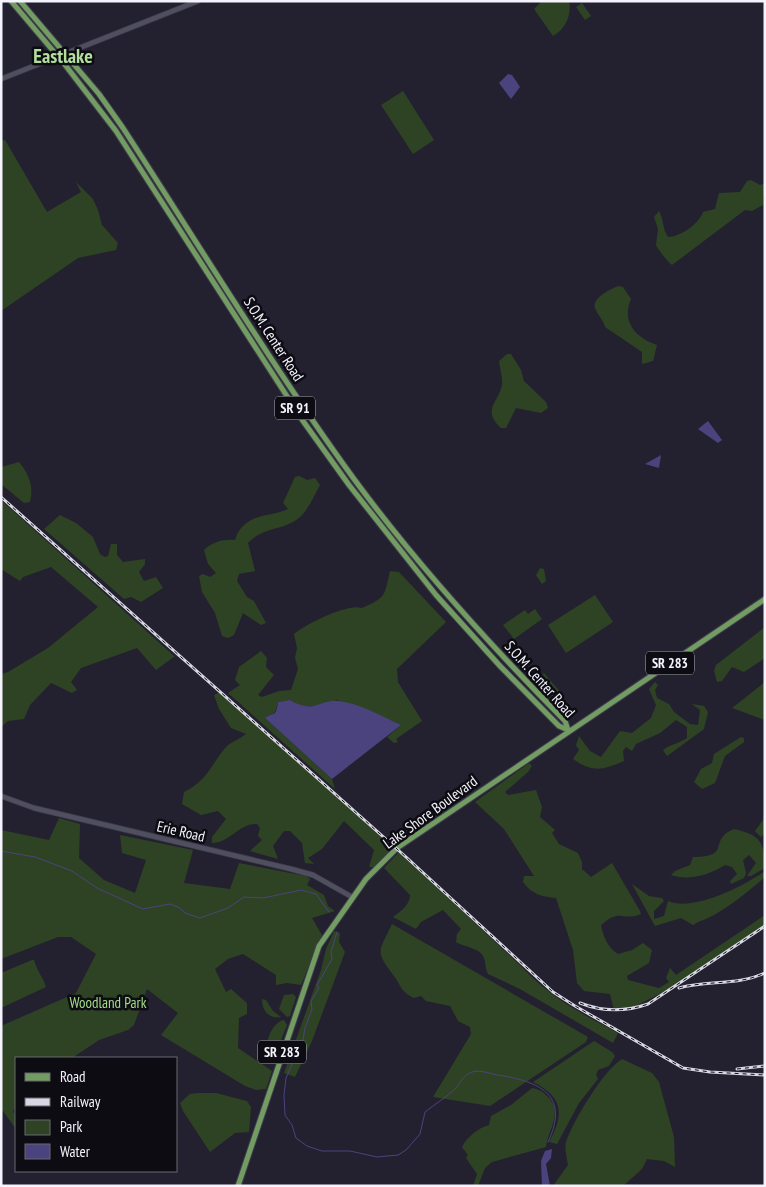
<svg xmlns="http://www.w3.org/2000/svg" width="766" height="1187" viewBox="0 0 766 1187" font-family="'PT Sans Narrow',sans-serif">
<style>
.green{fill:#2e4323}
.water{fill:#4b437e}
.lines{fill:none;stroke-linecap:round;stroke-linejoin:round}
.stream{stroke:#4b437e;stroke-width:1}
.secondary-casing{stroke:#3f3e4b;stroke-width:6}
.primary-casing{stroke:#3f3e4b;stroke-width:7}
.secondary{stroke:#504f60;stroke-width:4.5}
.primary{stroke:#739c62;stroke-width:5}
.rail-casing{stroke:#d7d6e2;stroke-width:3}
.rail{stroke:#0c0c12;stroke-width:1;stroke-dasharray:4;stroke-linecap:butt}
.labels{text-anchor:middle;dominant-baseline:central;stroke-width:5;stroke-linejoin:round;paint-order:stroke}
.shield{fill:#0c0c12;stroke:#aeaeb7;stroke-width:1}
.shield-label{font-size:14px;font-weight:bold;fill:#f4f3fe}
.street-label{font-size:15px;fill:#f4f3fe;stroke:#0c0c12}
.park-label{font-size:15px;fill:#a4dc87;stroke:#0c0c12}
.district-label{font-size:20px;font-weight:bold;fill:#b3df9d;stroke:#0c0c12}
</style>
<rect width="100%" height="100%" fill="#232130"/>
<g class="green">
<path d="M542,1H569C572,16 565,29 553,36L534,9Z"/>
<path d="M582,3L591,16L585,20L576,7Z"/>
<path d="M403,91L434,140L413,154L381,105Z"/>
<path d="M5,140L47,212L81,192L76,182L93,199L98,210L102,225L118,243L116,250L78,258L1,311V141Z"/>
<path d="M751,180L760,185L765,183L763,205L752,211L745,210L672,265C668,262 659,251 656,245L658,229L654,217L659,211C664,220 662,228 668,237C680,237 699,224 703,212L715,209L719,193L740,192L747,181Z"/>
<path d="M618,286L623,287L631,299C621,322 636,338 657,345L653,361L642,364V352L605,327C603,319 599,317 596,310C589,299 611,289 618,286Z"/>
<path d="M507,354H511L521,370L524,381L546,402L548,408L541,413L516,408L506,428H501C481,409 499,402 502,385C503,378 500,369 499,361Z"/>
<path d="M19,462C29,474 34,487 30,502L24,503L1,484V467Z"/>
<path d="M299,476L307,480L315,478L320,485C313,497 307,515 293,522C276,531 262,528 248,543L255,571L239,574L237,581L247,597L254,601L266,623L261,625L243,613L234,635L228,638L222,636L215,613L202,592L199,576L203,574L210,577L216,573L208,564L204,550C212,542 224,539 235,540C244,512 269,518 288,509L283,503L295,477Z"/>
<path d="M1,500L174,656H175L156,670L137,648L81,668L71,682L77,690L72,693L51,683L30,705L24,719L8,721L1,727V674L8,672L48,648L98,607L51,567L23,577L20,581L1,569Z"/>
<path d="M60,515L76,523L93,537L100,554L105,557L108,556L111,544H117V555L123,562L145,559V564L139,572L144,581L156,577L163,588L141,602L131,597L124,599L44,529Z"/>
<path d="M540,568L544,569L546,581L542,584L536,575Z"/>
<path d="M390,571L399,572L446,622L397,669L398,682L422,721L396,739L398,742L394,743L387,737L401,725L337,700L316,706H301L290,700L278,702C275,718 273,711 265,718L332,779L335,789L228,693L240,685L235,680L239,667L261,651L267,658L266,667L274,675L258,695L262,697L279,691L291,690L298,669L295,658L297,648L294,634C306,624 348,603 362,608C387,597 384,596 390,571Z"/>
<path d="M595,595L613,622L566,653L548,625Z"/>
<path d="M535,609L542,619L514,639L503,625L525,610L528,614Z"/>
<path d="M765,627V658L744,672L732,667L722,681L717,682L714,671L716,665Z"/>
<path d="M544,673L562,694L555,699L536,680Z"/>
<path d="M655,682L658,685L655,690L657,698L669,704L674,712L690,724L698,725L700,710L692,704L704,706L708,712L704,729L667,756L663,750C669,745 680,743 687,738V727L676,720L660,733L636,744L632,751L626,747L623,751L624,761C603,770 593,773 573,759L579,750L576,745L579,736L590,751L601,757L620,731L632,733L651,718L656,705L649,689Z"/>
<path d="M765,682V720L732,708Z"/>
<path d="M220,692L394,848L375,867H369L374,850L344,821L322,849L308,858L314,864L305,863L302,843L290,831H284L273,846L278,859L250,851L262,840L258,836L260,828L257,824C239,823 230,843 212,843V837L226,819L218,811L201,815L182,804L184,792C208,780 210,766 226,747C231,742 240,739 246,734L231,728L219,709L214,695Z"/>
<path d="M741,737L744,738V742L725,756L715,783L702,789L694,782L701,769L712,763L714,754Z"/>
<path d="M529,763L532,766L528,772L505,792L508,795L536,790L542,807L540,817L555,830L552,833L559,844L578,853L582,862V869L591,877L612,863L640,911L641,914C622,922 621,907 601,925C603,936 608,948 618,954L632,950L643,943L652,950L649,963L627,976L628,980L659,988L669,982L666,978L670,968L676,975L765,915V924L664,993L663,992L634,1007L614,1010L610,994L584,991L577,983L573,950L556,898C543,897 531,894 523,882L524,876H534L504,829L475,802Z"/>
<path d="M765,806V833L761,837L755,831L763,820Z"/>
<path d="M59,818L80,824L79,858L104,880L135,893L146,860L122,853L120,835L193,850L184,883L230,889L239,863L306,876L310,879L307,885L324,895L328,906L335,911L312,918L322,935L301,985L287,983L276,985V975L243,954L228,959L215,969L226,992L231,989L247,1003V1014L239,1018L238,1048L272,1071L266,1089L256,1090L245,1086L161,1035L178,1013L147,989L134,1025L128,1030L99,1040L72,1058H16V1107L13,1111L16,1117V1129L3,1111L1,1112V1026L76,993L96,954L71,937H58L1,959V830L49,840Z"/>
<path d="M734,829C760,835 765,842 765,868L751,876H747L756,863L749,855L743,860L746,873L744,878L731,884L730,881L737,874L732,867L725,865C710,875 688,881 671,875L675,871L690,865L693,857C733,857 707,840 734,829Z"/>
<path d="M399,852L520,965C548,996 582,1014 618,1033L613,1043L520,989L488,974C485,968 486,963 484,958C481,948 464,947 456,942L457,934L461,929L443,910L421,922L416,929L393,917C401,911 410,905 410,895L384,868Z"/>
<path d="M765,871V877C749,891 732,905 714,915C707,919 699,921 693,925L681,918L655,926L632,884L649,896L662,898L664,901L654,911V919L664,916L668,901C693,912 744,886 765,871Z"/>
<path d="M392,924L588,1037L586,1042L490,1106L433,1097L471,1034L470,1027L458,1021L450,1006L426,1001L421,996L414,998C400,991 402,987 394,976C374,950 379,952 392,924Z"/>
<path d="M334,931L340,933L339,942L345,952L312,1041L295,1077L284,1073L321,970L326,949Z"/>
<path d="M32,960H34C37,971 43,977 46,987L1,1008V973Z"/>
<path d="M293,994L296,997L290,1016L287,1017L279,1009L284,995Z"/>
<path d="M262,999L266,1000L273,1011L281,1017C269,1019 262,1011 262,999Z"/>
<path d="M284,1020L287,1025L277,1050L274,1051L268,1045C266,1037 275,1021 284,1020Z"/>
<path d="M594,1041L612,1052L615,1056L609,1066L598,1070L596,1075L598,1079L579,1103L557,1144L549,1142C565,1114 563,1097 533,1082Z"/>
<path d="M622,1059L652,1073L659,1082L674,1137L675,1167L664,1161L647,1159L642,1169L623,1186H553L568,1165C567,1158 564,1147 566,1142C573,1121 603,1071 622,1059Z"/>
<path d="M532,1088C538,1089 542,1091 546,1095C565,1112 548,1129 546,1147L492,1162L485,1168L478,1186H473L477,1174L466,1158L468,1155L462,1147C467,1137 478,1128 489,1125L491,1116L511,1105Z"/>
<path d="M198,1093H216L247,1101L251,1107L249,1132L235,1133L210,1152L183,1111L180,1103L190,1094Z"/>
</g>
<g class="water">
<path d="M508,74L512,75L520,87L511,99L499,83Z"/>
<path d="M708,421L722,440L718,443L698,429Z"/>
<path d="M661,455L659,468L645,464Z"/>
<path d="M290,700C316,715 320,698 339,701C361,704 381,716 401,725L332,779L265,718C274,711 276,718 278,702Z"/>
<path d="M552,1149L551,1158L546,1164L550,1186H542L541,1161L545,1151Z"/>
</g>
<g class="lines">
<g class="stream">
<path d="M1,851L35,857L72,871L97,888L143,909L170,904L180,908L185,913L200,918L228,908L244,897L263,898L301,890L316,894L329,912"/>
<path d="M337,932L331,952L332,959L317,985L319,988L311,1001L312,1009L305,1028L303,1040L286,1078L284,1095L285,1115L292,1125L296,1138L307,1146L322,1151H350L377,1157L398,1155L406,1150L420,1134L425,1112C435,1104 447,1097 456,1088C459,1084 464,1076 468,1074C477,1068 487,1073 497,1075C538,1081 571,1094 548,1142"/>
</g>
<g class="secondary-casing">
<g id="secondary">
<path d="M1,79L198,1"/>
<path d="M1,796L34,808L291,869L313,875L352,897"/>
</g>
</g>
<g class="primary-casing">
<g id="primary">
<path d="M11,1L66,66L116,131L303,421L349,485L436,595L500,666L559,726L568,730"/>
<path d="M20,1L99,94L123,128C199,245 272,366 354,479C418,566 490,645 565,721L568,730"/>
<path d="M238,1186L319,946L366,879L397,848L765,599"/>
</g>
</g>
<use href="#secondary" class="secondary"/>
<use href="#primary" class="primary"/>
<g class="rail-casing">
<g id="rail">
<path d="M1,497L406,857L553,992L575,1006L683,1068L710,1072L765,1075"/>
<path d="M679,988C708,980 737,986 765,973"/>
<path d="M580,1003C603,1012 625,1012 648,1004L765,926"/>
<path d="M737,1069L765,1066"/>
</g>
</g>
<use href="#rail" class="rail"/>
</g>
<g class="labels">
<g class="shield">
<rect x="275" y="396.5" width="40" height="23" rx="4"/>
<rect x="646" y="651.5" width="48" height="23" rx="4"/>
<rect x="258" y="1040.5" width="48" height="23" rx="4"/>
</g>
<g class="shield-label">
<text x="295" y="408">SR 91</text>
<text x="670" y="663">SR 283</text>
<text x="282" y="1052">SR 283</text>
</g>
<g class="street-label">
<text transform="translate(274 339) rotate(57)">S.O.M. Center Road</text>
<text transform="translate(540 679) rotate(48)">S.O.M. Center Road</text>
<text transform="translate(430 812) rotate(-36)">Lake Shore Boulevard</text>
<text transform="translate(181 831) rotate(13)">Erie Road</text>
</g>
<g class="park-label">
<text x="108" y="1002">Woodland Park</text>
</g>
<g class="district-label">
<text x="63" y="56">Eastlake</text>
</g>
</g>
<rect width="766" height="1187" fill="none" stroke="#f4f3fe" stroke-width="5"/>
<rect x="15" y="1057" width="162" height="115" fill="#0c0c12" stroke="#696870"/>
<rect x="25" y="1073" width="25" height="8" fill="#739c62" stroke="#696870"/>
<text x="60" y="1082" font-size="15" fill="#f4f3fe">Road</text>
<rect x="25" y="1098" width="25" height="8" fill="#d7d6e2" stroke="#696870"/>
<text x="60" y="1107" font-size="15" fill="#f4f3fe">Railway</text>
<rect x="25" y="1120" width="25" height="15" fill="#2e4323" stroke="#696870"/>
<text x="60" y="1132" font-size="15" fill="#f4f3fe">Park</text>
<rect x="25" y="1144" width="25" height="15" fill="#4b437e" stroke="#696870"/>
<text x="60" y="1157" font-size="15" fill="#f4f3fe">Water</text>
</svg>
